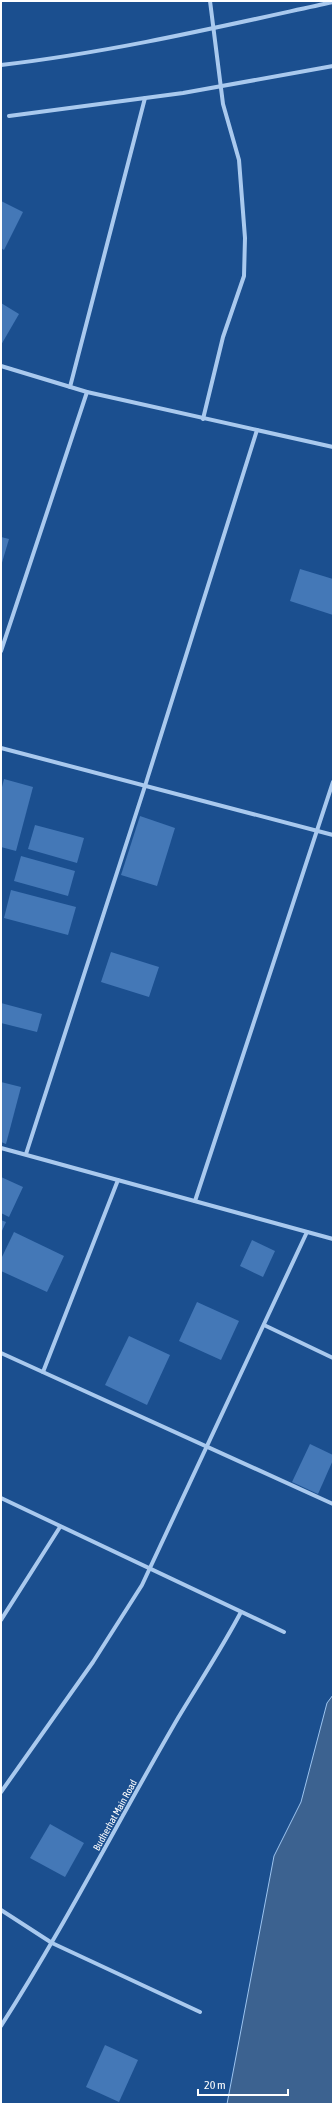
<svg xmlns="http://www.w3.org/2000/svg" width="334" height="2105" viewBox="0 0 334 2105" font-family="'Asap Condensed',sans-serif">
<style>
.water{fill:#3c6290;stroke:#9cc4f0}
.building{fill:#4478b7}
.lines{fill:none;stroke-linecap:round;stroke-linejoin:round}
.minor{stroke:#a9c9ee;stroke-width:4}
.labels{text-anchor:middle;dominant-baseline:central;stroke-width:3;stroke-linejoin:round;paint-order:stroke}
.street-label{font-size:10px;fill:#fff;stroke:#1b4f8f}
</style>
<rect width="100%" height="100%" fill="#1b4f8f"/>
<path class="water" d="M333,1695V2104H227L274,1856L301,1802L327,1703Z"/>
<g class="building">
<path d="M1,201L23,212L4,250L1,248Z"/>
<path d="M1,303L19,314L1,345Z"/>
<path d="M1,537L9,539L1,566Z"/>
<path d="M300,569L333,579V615L290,601Z"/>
<path d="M4,779L33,787L16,851L1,847V791Z"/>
<path d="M140,816L175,828L157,886L121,875Z"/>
<path d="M35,825L84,838L77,863L28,849Z"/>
<path d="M21,856L75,871L68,896L14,881Z"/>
<path d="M11,890L76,907L68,935L4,918Z"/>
<path d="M111,952L159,967L149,997L101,982Z"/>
<path d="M1,1003L42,1014L37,1032L1,1023Z"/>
<path d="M1,1082L21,1087L6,1144L1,1142Z"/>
<path d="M1,1177L23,1187L9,1217L1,1213Z"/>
<path d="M1,1220L6,1222L1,1233Z"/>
<path d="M14,1232L64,1256L47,1292L1,1271V1259Z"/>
<path d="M252,1240L275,1251L263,1277L240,1266Z"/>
<path d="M197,1302L239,1321L221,1360L179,1341Z"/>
<path d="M129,1336L170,1355L147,1405L105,1385Z"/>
<path d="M310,1444L333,1455V1460L318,1494L292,1482Z"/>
<path d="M50,1824L84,1843L65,1877L30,1858Z"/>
<path d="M105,2045L138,2060L119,2102L86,2087Z"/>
</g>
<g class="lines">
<g class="minor">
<path d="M1,65C113,52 223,26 333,2"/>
<path d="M9,116L183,93L333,66"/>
<path d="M1,366L87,392L333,447"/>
<path d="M70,387L145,98"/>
<path d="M203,419L223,337L244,276L245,238L239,160L223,104L210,1"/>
<path d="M1,651L87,392"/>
<path d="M1,748L333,835"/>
<path d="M1,1148L333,1239"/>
<path d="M26,1154L145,786L257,430"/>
<path d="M195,1201L333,782"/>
<path d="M264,1325L333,1358"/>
<path d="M1,1353L333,1504"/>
<path d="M43,1372L118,1180"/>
<path d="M1,1498L284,1632"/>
<path d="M1,1620L60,1527"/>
<path d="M1,1792L93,1662L142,1585L307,1232"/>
<path d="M1,1910L52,1943L200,2012"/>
<path d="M1,2026C65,1926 118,1821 178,1718C199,1683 222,1648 241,1612"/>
</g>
</g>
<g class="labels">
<g class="street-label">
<text transform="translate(115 1815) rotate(-61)">Budherhat Main Road</text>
</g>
</g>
<rect width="334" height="2105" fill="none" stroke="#ffffff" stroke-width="4"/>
<path d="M198 2089v6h90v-6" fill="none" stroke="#ffffff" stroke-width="2"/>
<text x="204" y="2089" font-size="12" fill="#ffffff" stroke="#1b4f8f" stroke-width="3" paint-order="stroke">20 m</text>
</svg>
